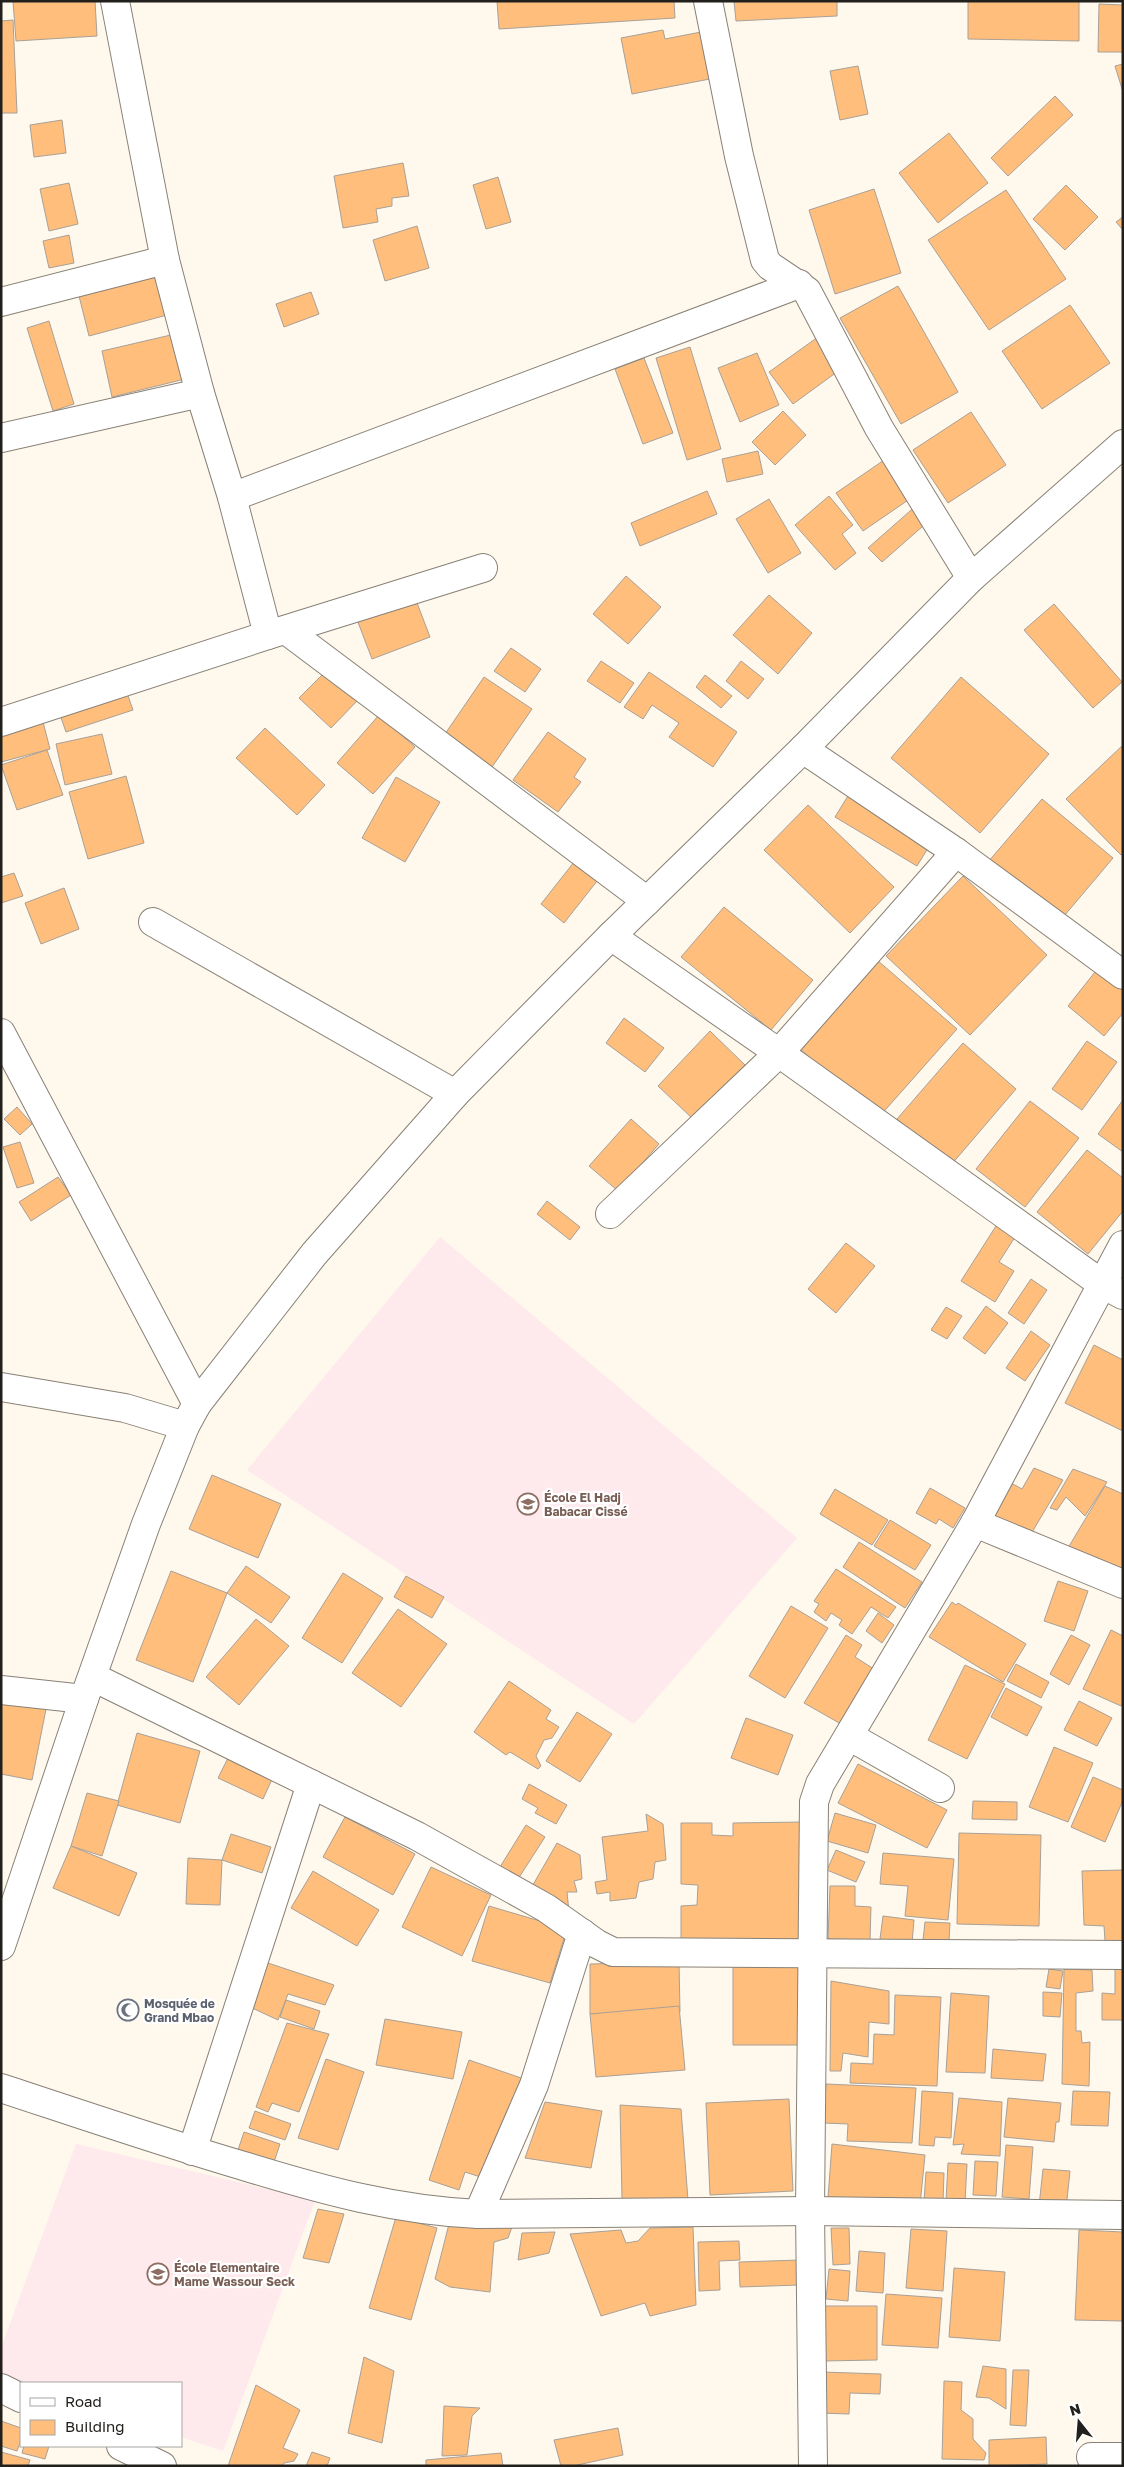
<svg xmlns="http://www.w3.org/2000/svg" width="1124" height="2467" viewBox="0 0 1124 2467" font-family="'Golos Text',sans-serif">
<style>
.education{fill:#fee9ec}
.building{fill:#ffbe7c;stroke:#a9a096}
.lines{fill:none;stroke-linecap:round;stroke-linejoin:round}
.minor-casing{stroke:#888177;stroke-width:30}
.minor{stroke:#fff;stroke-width:28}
.labels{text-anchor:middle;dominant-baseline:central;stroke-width:4.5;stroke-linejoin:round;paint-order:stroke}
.education-label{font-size:12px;font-weight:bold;fill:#785e54;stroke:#fff;text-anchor:start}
.worship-label{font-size:12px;font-weight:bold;fill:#5b616d;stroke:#fff;text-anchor:start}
</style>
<rect width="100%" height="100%" fill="#fff8ec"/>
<g class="education">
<path d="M440,1237L797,1538L634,1724L247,1470Z"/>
<path d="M76,2144L315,2200L223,2451L181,2437V2383H23L1,2376V2348Z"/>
</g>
<g class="building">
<path d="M13,1H95L97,36L16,41Z"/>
<path d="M497,1H674L675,18L499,29Z"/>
<path d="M734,1H837V16L736,21Z"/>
<path d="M968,1H1079V41L968,39Z"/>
<path d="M1099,4L1123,5V52H1098Z"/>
<path d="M13,20L17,113H1V21Z"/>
<path d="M663,30L665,39L706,31L715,78L632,94L621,38Z"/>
<path d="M1123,64V92L1115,66Z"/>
<path d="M858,66L868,114L840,120L830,71Z"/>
<path d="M1055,96L1073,115L1008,176L991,158Z"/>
<path d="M62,120L66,153L34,157L30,125Z"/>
<path d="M949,133L988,183L938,223L899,173Z"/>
<path d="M403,163L409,196L392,198V206L376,209L378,222L343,228L334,176Z"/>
<path d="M498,177L511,222L486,229L473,185Z"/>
<path d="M69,183L78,224L49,231L40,189Z"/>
<path d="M1066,185L1098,217L1065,250L1033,219Z"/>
<path d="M874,189L901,273L835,294L809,210Z"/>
<path d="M1006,190L1066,279L989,330L928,240Z"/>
<path d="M1123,217V230L1116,222Z"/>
<path d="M417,226L429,268L385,281L373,240Z"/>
<path d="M69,235L74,263L49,268L43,241Z"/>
<path d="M156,275L167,315L89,336L79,296Z"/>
<path d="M898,286L958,392L901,424L840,318Z"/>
<path d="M311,292L319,314L284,327L276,304Z"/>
<path d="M1070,305L1110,363L1042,409L1002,351Z"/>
<path d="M49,321L74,404L53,411L27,328Z"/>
<path d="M175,334L185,379L112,397L102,351Z"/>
<path d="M818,337L841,369L793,404L769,372Z"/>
<path d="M690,347L721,449L687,460L656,358Z"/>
<path d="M757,353L779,405L740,422L718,368Z"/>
<path d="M644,358L673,433L643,444L615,369Z"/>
<path d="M783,411L806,435L775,465L752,442Z"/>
<path d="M971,412L1006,465L948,503L913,450Z"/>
<path d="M758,451L763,474L727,482L722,459Z"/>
<path d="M890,456L917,494L863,531L836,493Z"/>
<path d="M707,491L717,514L640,546L631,523Z"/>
<path d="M829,496L853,525L842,534L856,553L835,570L795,525Z"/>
<path d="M769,499L801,553L768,573L736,519Z"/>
<path d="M918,504L931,519L882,562L868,548Z"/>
<path d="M626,576L661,607L628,644L593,614Z"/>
<path d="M414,595L430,637L372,659L356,617Z"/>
<path d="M769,595L812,633L778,674L733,635Z"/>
<path d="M1054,604L1122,682L1093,708L1024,630Z"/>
<path d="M511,648L541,669L525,692L494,671Z"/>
<path d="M601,661L634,683L620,703L587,681Z"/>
<path d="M741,661L764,679L748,699L726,681Z"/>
<path d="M326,671L357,701L331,728L299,698Z"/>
<path d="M649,672L737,732L713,767L669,737L679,723L652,705L643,719L624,707Z"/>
<path d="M705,675L732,696L721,708L696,687Z"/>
<path d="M484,677L532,709L492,767L445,734Z"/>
<path d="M961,677L1049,754L980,833L891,758Z"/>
<path d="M125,687L133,710L66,732L58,709Z"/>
<path d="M379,715L415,747L373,794L337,763Z"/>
<path d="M42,718L50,749L1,762V729Z"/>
<path d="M265,728L325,785L297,815L236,758Z"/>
<path d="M548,732L586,759L574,777L581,782L558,812L513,780Z"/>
<path d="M102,734L112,774L65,785L56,744Z"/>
<path d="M1123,745V853L1121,855L1066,799Z"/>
<path d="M47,750L63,795L17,810L1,765Z"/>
<path d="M126,776L144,843L88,859L69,792Z"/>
<path d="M396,777L440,802L405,862L362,838Z"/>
<path d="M851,791L933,840L917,866L835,817Z"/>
<path d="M1042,799L1113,858L1059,922L988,862Z"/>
<path d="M808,805L894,887L850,933L764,850Z"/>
<path d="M578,857L601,876L564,923L541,904Z"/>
<path d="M14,873L23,896L1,903V877Z"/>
<path d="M963,876L1047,955L970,1035L886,956Z"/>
<path d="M64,888L79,929L41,944L25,903Z"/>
<path d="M724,907L813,980L771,1030L681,957Z"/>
<path d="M877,960L957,1029L879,1117L800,1049Z"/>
<path d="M1099,967L1123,987V1013L1104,1036L1068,1006Z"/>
<path d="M624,1018L664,1048L645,1072L606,1043Z"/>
<path d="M710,1031L745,1065L693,1119L658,1086Z"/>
<path d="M1087,1041L1117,1062L1082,1110L1052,1089Z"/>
<path d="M963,1043L1016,1089L951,1165L897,1119Z"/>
<path d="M1123,1100V1152L1098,1134Z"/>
<path d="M1030,1101L1079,1138L1025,1207L976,1169Z"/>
<path d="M17,1107L32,1124L20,1135L4,1119Z"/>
<path d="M631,1119L659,1144L618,1191L589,1166Z"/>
<path d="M20,1142L34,1183L17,1188L3,1147Z"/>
<path d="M1087,1150L1123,1178V1211L1088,1254L1037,1212Z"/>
<path d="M58,1177L71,1195L31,1221L19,1202Z"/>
<path d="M547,1201L580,1227L570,1240L537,1214Z"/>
<path d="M996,1226L1015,1237L999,1262L1014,1271L995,1302L961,1281Z"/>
<path d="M846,1243L875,1266L836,1313L808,1289Z"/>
<path d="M1031,1279L1047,1290L1024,1324L1008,1313Z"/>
<path d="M986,1306L1008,1323L985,1354L963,1338Z"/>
<path d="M946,1307L962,1316L947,1339L931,1330Z"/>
<path d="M1031,1331L1050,1345L1025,1381L1006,1368Z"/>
<path d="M1094,1345L1123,1360V1431L1065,1403Z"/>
<path d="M1034,1468L1063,1480L1031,1534L994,1518L1011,1483L1022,1489Z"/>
<path d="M1073,1469L1107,1482L1085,1516L1066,1497L1057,1510L1050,1508Z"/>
<path d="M212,1475L281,1504L258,1558L189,1529Z"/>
<path d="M1105,1486L1123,1494V1574L1068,1548Z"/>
<path d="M930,1488L965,1508L953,1528L939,1519L936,1524L916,1513Z"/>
<path d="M835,1489L888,1520L872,1545L820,1514Z"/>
<path d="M890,1520L931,1545L915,1570L874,1546Z"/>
<path d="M859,1542L922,1582L905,1608L843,1567Z"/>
<path d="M246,1566L290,1597L271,1623L227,1593Z"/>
<path d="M836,1569L896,1607L888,1618L871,1607L852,1634L839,1625L842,1620L831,1613L826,1621L814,1612L819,1604L814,1601Z"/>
<path d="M171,1571L227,1593L193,1682L136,1660Z"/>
<path d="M343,1573L383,1598L342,1663L302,1638Z"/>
<path d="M406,1576L444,1597L432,1618L394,1597Z"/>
<path d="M1058,1581L1088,1591L1074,1631L1044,1621Z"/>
<path d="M952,1602L956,1605L958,1603L1026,1644L1003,1682L929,1637Z"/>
<path d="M791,1606L828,1628L785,1698L749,1676Z"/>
<path d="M398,1609L447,1644L401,1707L352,1673Z"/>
<path d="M878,1613L894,1625L882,1643L866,1631Z"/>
<path d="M256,1619L289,1646L239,1705L206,1677Z"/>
<path d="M1111,1630L1123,1636V1702L1121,1706L1083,1689Z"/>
<path d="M846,1635L862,1645L855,1657L874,1669L841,1724L804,1703Z"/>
<path d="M1071,1635L1090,1645L1069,1685L1050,1674Z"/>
<path d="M1016,1664L1049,1682L1041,1698L1007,1681Z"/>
<path d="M965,1665L1005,1684L967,1759L928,1740Z"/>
<path d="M509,1681L551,1710L546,1719L559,1727L552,1738L544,1740L536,1756L541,1766L538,1769L510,1752L506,1755L474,1732Z"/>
<path d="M1006,1688L1042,1707L1027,1736L991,1717Z"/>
<path d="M1,1695L47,1704L32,1780L1,1774Z"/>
<path d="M1079,1701L1112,1718L1097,1746L1064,1730Z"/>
<path d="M577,1712L612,1734L580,1782L546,1761Z"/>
<path d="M746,1718L793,1735L778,1775L731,1758Z"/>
<path d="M137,1733L200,1751L180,1823L117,1805Z"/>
<path d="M1054,1747L1093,1763L1068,1822L1029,1807Z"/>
<path d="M230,1754L274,1775L263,1799L218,1778Z"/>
<path d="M858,1764L947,1810L927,1848L838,1803Z"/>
<path d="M1093,1777L1123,1790V1800L1105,1842L1071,1827Z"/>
<path d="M529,1784L567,1805L556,1824L535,1813L538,1808L522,1799Z"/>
<path d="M87,1793L119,1801L102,1856L71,1846Z"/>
<path d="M973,1801L1017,1802V1820L972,1819Z"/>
<path d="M835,1813L876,1825L868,1853L827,1841Z"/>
<path d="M646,1814L663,1824L666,1860L655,1862L653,1879L639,1882L636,1898L610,1901V1892L597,1894L595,1882L607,1880L602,1837L648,1831Z"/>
<path d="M345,1817L415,1854L393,1895L323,1857Z"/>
<path d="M803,1822V1944L681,1945V1906L697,1905L698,1885L681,1884V1823H712V1835L733,1836V1823Z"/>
<path d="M526,1825L545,1837L518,1879L500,1867Z"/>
<path d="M959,1833L1041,1835L1039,1926L957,1924Z"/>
<path d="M231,1834L271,1847L262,1873L222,1860Z"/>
<path d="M557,1843L580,1855L582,1879L574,1881L577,1892H567L569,1912L530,1890Z"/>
<path d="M71,1846L137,1873L119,1916L53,1888Z"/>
<path d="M836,1850L865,1862L856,1882L827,1870Z"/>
<path d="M883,1853L954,1859L948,1920L905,1916L908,1886L880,1884Z"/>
<path d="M188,1858L222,1860L220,1905L186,1904Z"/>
<path d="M431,1867L491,1895L462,1956L402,1927Z"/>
<path d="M1123,1870V1941H1105L1104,1926L1084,1925L1082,1871Z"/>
<path d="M313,1871L379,1910L357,1946L291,1908Z"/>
<path d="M830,1886H855V1906L871,1907L870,1940L828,1939Z"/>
<path d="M489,1906L567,1929L550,1983L472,1961Z"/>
<path d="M883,1916L914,1920L912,1943L880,1939Z"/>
<path d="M925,1922L950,1923L949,1941L923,1940Z"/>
<path d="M265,1962L334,1985L325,2005L288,1994L278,2020L250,2007Z"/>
<path d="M679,1962L680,2012L590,2014V1964Z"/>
<path d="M799,1964V2045H733V1965Z"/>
<path d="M1115,1964H1123V2020H1102V1993L1115,1994Z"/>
<path d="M1049,1969L1063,1971L1060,1989L1046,1987Z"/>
<path d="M1064,1969L1092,1970L1093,1991L1076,1993V2031H1081L1082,2043L1090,2042L1089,2086L1062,2084Z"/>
<path d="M831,1981L889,1991V2024L869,2022L868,2057L843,2053L841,2071H830Z"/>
<path d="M1043,1992L1062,1993L1060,2017L1043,2016Z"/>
<path d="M951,1993L989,1996L985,2073L946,2072Z"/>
<path d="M895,1995L941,1997L937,2086L850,2083L851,2063L873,2064L874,2034L894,2035Z"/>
<path d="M286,2000L320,2011L314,2029L280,2017Z"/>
<path d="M679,2006L685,2070L596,2077L590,2014Z"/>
<path d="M385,2019L462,2032L453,2079L376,2065Z"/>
<path d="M287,2023L329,2034L299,2112L272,2103L268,2112L256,2107Z"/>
<path d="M993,2049L1046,2054L1043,2081L991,2078Z"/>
<path d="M326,2059L364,2072L338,2150L298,2138Z"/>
<path d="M469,2060L524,2079L490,2180L465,2172L459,2190L429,2180Z"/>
<path d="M826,2084L916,2088L912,2143L847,2141L848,2124L824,2123Z"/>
<path d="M922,2091L953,2093L951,2138L935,2137L934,2146L919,2145Z"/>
<path d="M1073,2091L1110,2092L1108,2126L1071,2125Z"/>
<path d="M959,2098L1002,2102L1000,2156L961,2154L964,2144L953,2145Z"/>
<path d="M1008,2098L1061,2103L1059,2122H1056L1054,2142L1004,2137Z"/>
<path d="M789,2099L793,2191L710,2195L706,2103Z"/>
<path d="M545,2102L602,2111L591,2168L525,2158Z"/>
<path d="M620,2105L681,2109L688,2200L622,2199Z"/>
<path d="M255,2111L291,2124L285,2140L249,2128Z"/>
<path d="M244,2132L280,2144L273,2165L237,2153Z"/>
<path d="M832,2144L925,2155L920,2205L828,2198Z"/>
<path d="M1006,2145L1033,2147L1029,2199L1002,2197Z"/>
<path d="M975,2161L998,2162L996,2196L973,2195Z"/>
<path d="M948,2163L967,2164L965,2202L946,2201Z"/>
<path d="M1043,2169L1070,2171L1066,2209L1039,2206Z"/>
<path d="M926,2172L944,2173L943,2202L924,2201Z"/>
<path d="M318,2209L344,2214L329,2263L303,2258Z"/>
<path d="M396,2217L437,2228L411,2320L369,2308Z"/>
<path d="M449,2224L512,2227L508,2238L494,2242L490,2292L450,2287L435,2279Z"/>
<path d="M693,2227L696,2305L650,2316L645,2303L601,2316L570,2234L621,2230L626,2243L638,2241L650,2228Z"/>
<path d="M831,2228H849L850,2264L833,2265Z"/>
<path d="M911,2229L947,2231L943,2291L906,2288Z"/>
<path d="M1079,2230L1123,2232V2321L1075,2320Z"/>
<path d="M555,2232L549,2253L518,2260L522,2233Z"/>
<path d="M739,2241L740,2260L719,2261L720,2290L699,2291L698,2242Z"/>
<path d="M859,2251L885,2253L883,2293L856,2291Z"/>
<path d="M799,2260L800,2285L740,2287L739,2262Z"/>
<path d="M954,2268L1005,2272L1000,2341L949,2337Z"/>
<path d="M829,2269L850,2271L848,2301L826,2299Z"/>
<path d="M886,2294L942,2298L938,2348L882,2345Z"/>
<path d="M823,2306H877V2360L823,2361Z"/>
<path d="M364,2357L394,2371L382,2443L348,2433Z"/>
<path d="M983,2366L1006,2369V2409L989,2398L976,2397Z"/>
<path d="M1013,2370H1029L1026,2426L1010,2425Z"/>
<path d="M822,2372L881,2374L880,2394L850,2393L849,2414L820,2413Z"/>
<path d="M944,2381L962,2382L961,2410L973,2419V2439L986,2453L984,2460L942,2459Z"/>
<path d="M256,2385L300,2410L283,2448L298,2454L294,2461L284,2463L282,2466H228Z"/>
<path d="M444,2406L480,2408L472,2416L467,2455L442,2456Z"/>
<path d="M1,2421L21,2428V2440L17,2451L1,2446Z"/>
<path d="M618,2428L623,2455L573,2466H561L554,2440Z"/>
<path d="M1046,2437L1047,2464L989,2466V2440Z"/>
<path d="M24,2446H49L45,2459L22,2453Z"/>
<path d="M1,2452L30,2460L28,2466H1Z"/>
<path d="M312,2452L330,2458L327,2466H306Z"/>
<path d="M501,2453L503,2466H426V2460Z"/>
</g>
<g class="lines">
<g class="minor-casing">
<g id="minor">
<path d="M115,1L165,260L200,393L232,497L268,635"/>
<path d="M708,1L739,156L765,260L770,266L807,291L879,428L971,578"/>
<path d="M1,302L165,260"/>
<path d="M1,438L200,393"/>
<path d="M232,497L799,284"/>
<path d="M286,630L647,901"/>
<path d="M1,722L268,635L483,568"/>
<path d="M803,749L956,852L1123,975"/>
<path d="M153,922L455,1094"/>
<path d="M611,936L779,1053L1102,1284L1123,1295"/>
<path d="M1,1033L197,1404"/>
<path d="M610,1214L779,1053L956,852"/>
<path d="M1,1387L125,1408L185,1426"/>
<path d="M975,1523L1123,1584"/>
<path d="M93,1677L417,1836L546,1908L597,1944L613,1952L1123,1955"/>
<path d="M1,1690L84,1699"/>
<path d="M849,1736L940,1788"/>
<path d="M1,1946L84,1699L146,1524L185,1426L197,1404L314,1254L455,1094L611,936L803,749L971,578L1123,444"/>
<path d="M1,2088C83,2115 165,2143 247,2167C326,2191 395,2210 478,2214L810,2211L1123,2215"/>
<path d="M192,2151L311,1784"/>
<path d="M478,2214L534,2085L582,1933"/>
<path d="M1,2388L21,2398"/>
<path d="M121,2446L162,2466"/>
<path d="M1091,2457H1123"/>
<path d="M813,2466L810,2211L814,1802L820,1784L975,1523L1123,1245"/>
</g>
</g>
<use href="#minor" class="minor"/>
</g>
<defs>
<g id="school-ring" transform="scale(1.125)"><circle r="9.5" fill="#fff" stroke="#8d6e63" stroke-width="1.5"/><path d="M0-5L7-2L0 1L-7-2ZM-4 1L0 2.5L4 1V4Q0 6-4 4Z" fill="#8d6e63"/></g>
<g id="mosque-ring" transform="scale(1.125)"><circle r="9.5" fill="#fff" stroke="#6b7280" stroke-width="1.5"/><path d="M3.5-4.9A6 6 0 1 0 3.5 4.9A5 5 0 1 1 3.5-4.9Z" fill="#6b7280"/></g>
</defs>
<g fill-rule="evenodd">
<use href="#school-ring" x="528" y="1504"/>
<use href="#mosque-ring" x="128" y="2010"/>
<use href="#school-ring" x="158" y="2274"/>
</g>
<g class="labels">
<g class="education-label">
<text x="544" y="1497">École El Hadj<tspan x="544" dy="14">Babacar Cissé</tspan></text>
<text x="174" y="2267">École Elementaire<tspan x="174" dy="14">Mame Wassour Seck</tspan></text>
</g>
<g class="worship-label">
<text x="144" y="2003">Mosquée de<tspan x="144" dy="14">Grand Mbao</tspan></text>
</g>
</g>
<rect width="1124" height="2467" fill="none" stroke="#22201c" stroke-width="5"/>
<rect x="20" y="2382" width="162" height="65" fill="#ffffff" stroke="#a7a6a4"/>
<rect x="30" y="2398" width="25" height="8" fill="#ffffff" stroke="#a7a6a4"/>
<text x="65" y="2407" font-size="15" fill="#22201c">Road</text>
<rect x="30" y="2420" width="25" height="15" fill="#ffbe7c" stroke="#a7a6a4"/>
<text x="65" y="2432" font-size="15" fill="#22201c">Building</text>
<g transform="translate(1079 2422) rotate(343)" stroke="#ffffff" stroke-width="4" paint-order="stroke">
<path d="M0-4L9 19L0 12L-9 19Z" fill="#22201c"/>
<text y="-8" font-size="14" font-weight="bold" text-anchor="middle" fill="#22201c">N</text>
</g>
</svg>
